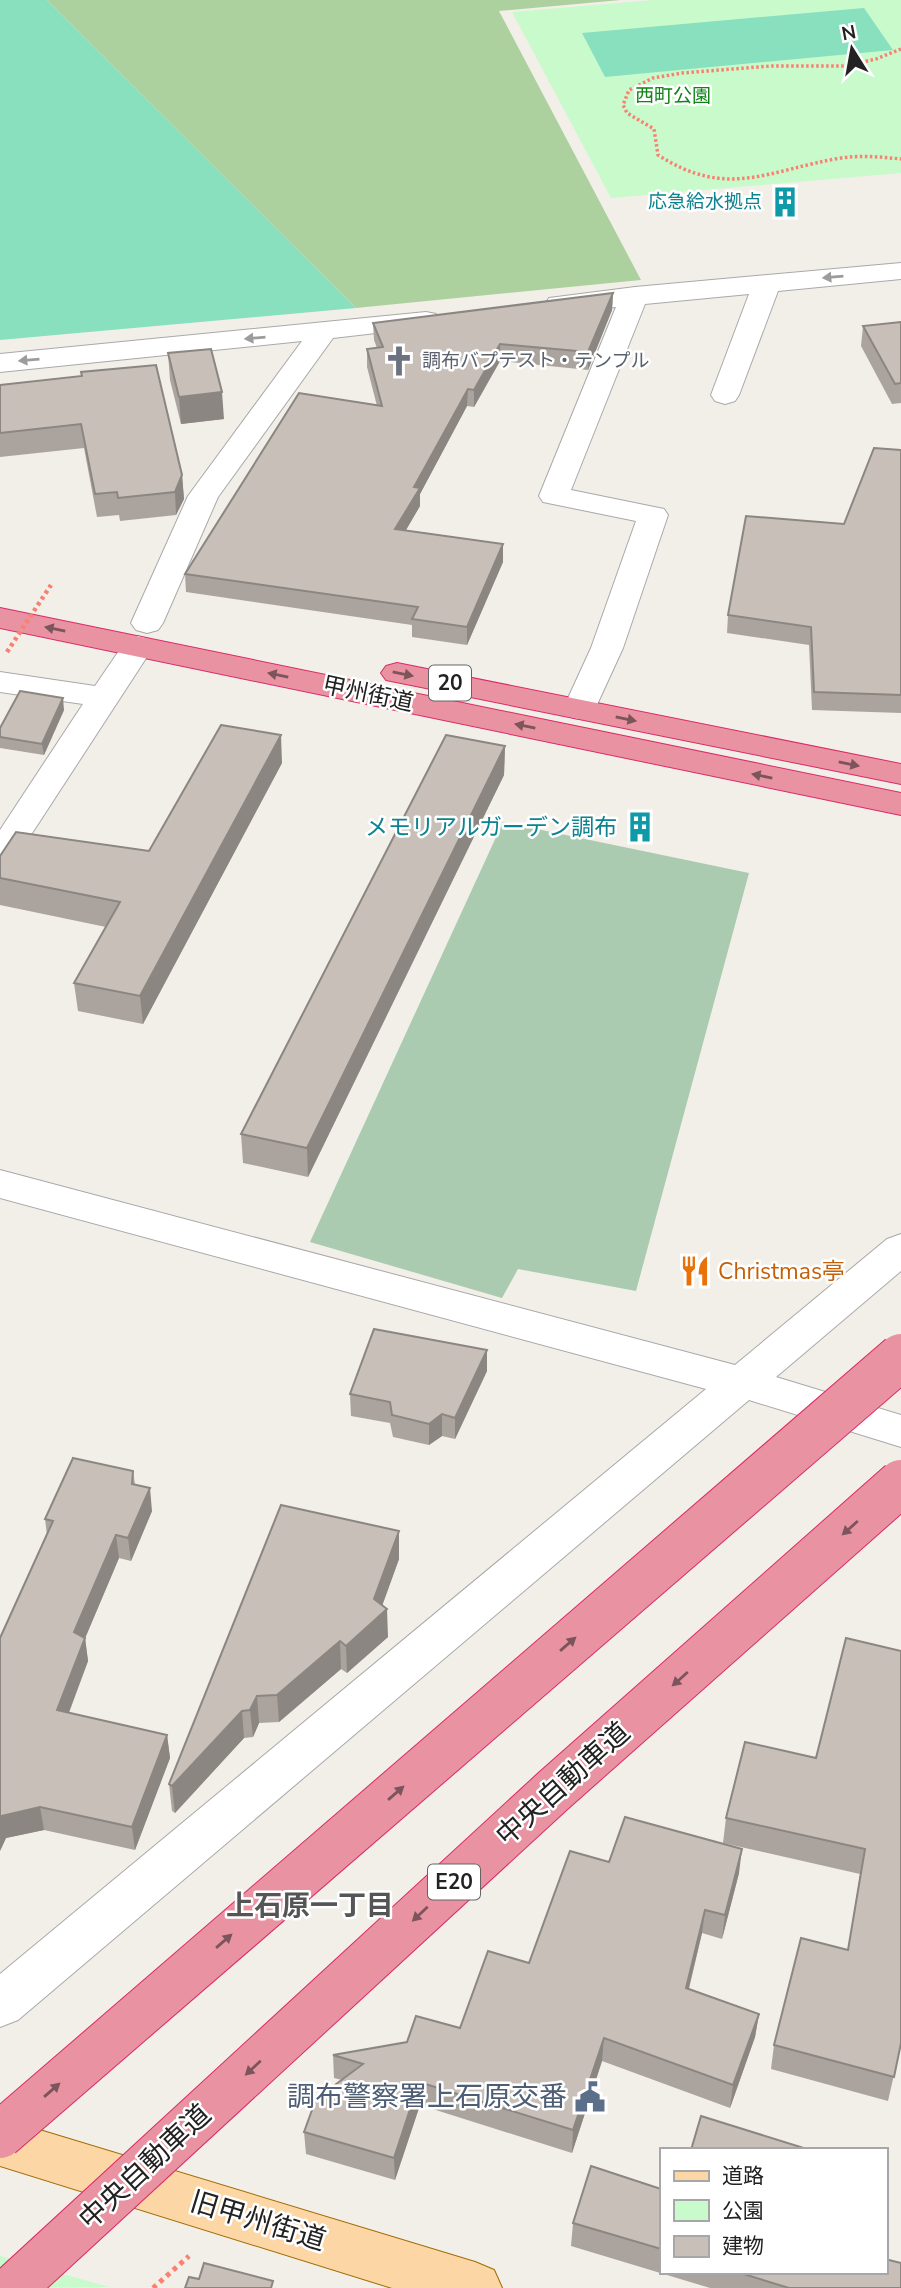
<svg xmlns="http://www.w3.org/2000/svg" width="901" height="2288" viewBox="0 0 901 2288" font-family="'Nunito Sans','Noto Sans JP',sans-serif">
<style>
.forest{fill:#add19e}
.cemetery{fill:#aacbaf}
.park{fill:#c8facc}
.pitch{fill:#88e0be}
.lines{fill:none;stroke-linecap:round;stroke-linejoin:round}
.minor-casing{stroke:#a9a9a9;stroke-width:2}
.major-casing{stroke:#a06b00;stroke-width:2}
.highway-casing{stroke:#dc2a67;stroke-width:2}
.path-far1{stroke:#fa8072;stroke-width:3.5;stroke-dasharray:2.5 2.5;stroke-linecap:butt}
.path{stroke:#fa8072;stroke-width:5;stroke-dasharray:4.5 4.5;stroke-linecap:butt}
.minor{fill:#fff;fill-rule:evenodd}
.major{fill:#fcd6a4;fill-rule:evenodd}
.highway{fill:#e892a2;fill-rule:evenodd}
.highway-bridge-casing{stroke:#dc2a67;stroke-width:48;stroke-linecap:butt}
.path-bridge{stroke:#fa8072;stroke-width:4.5;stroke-dasharray:3.5 3.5;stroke-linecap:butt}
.highway-bridge{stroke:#e892a2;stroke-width:46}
.wall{fill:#aba49e}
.shaded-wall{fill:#8b8681}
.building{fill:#c7bfb8;stroke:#8b8681;stroke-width:2}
.oneway{fill:#9c9c9c}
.oneway2{fill:#7b545c}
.labels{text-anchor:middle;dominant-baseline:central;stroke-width:5;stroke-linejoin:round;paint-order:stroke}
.far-park-label{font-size:19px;fill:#0c8416;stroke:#fff}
.far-culture-label{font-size:19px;fill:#0d838f;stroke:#fff;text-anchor:end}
.far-worship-label{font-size:19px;fill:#5b616d;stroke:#fff;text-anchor:start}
.shield{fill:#fff;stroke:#646464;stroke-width:2}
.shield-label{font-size:21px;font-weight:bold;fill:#222}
.street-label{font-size:23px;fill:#222;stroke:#fff}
.culture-label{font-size:23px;fill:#0d838f;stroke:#fff;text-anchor:end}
.food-label{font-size:23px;fill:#c56008;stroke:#fff;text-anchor:start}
.near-street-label{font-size:28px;fill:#222;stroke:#fff}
.near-neighbourhood-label{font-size:28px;font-weight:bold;fill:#555;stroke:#fff}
.near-service-label{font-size:28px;fill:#4e5e75;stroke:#fff;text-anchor:end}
</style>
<rect width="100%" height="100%" fill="#f2efe9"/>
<path class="forest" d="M47,0H621L499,11L641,280L356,308Z"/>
<path class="cemetery" d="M503,822L749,873L636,1291L518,1269L502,1298L310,1242Z"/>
<g class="park">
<path d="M653,0H901V173L611,198L512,12Z"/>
<path d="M0,2256L109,2287L0,2288Z"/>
</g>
<g class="pitch">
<path d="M0,0H47L356,308L0,340Z"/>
<path d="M864,8L893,50L605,77L582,33Z"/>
</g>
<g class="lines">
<g class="minor-casing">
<g id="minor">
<path d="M901,263V279L778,291L739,395L735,401L725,404L715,401L711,395L749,294L645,304L571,490L664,509L668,515L623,648L595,709L591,716L579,719L567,716L563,709L591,648L636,521L543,502L539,496L616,307L559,312L549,310L545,304L549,298L635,287Z"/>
<path d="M426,312L436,314L440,320L436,326L333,338L218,497L163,623L158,630L147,633L136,630L131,623L188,496L302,341L0,372V354Z"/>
<path d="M138,636L149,639L154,646L12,864L0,867V830L83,704L0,692V672L95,686L127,639Z"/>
<path d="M0,1170L735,1365L887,1239L901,1234V1271L776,1377L901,1415V1447L749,1400L18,2020L0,2027V1974L706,1389L0,1198Z"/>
</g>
</g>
<g class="major-casing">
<path id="major" d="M0,2118L475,2262L494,2270L502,2288H392L0,2166Z"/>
</g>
<g class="highway-casing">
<g id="highway">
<path d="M0,608L901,793V815L0,628Z"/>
<path d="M397,663L901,764V784L386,680L381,673L386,666Z"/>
</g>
</g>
<path class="path-far1" d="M901,49L876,59L844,66H771L682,73L653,78L629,90L623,105L627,113L654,129L658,155C728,200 768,170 841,158C861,155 881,157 901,159"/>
<path class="path" d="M153,2288L189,2256"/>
<use href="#minor" class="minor"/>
<use href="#major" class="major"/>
<use href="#highway" class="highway"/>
<g class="highway-bridge-casing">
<g id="highway-bridge">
<path d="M0,2135L901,1357"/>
<path d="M13,2288L553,1791L901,1483"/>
</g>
</g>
<path class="path-bridge" d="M7,652L51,585"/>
<use href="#highway-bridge" class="highway-bridge"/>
</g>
<g class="wall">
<path d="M613,293L612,310L588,370L500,361L474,407L467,406L420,494V506L406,530L503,562L467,645L412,637V625L186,592L185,574L377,406L367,367V349L377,348L374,340L373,323Z"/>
<path d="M901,322V403L892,404L861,346L863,326Z"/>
<path d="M168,353L224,419L181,424L170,380Z"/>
<path d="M0,385L182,475L184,499L176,515L120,521L119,515L97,517L84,448L0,457Z"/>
<path d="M901,450V713L812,710L809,645L727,633L728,615L844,524Z"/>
<path d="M64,710L44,755L0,748V728Z"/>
<path d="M505,746L504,775L308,1177L243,1163L241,1134Z"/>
<path d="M282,763L143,1024L78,1011L74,983L106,927L0,905V856L149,851Z"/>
<path d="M487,1350V1371L455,1439L442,1436L429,1445L393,1437L390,1423L351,1416L350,1394Z"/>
<path d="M133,1471L135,1484L152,1511L131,1561L119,1558L85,1638L88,1661L69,1713L167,1735L170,1758L135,1850L44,1830L6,1838L0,1851L47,1535L45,1519Z"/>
<path d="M399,1531V1559L382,1606L388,1637L347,1673L341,1669L279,1722L259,1723L253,1737L244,1738L175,1813L172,1811L169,1784Z"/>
<path d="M846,1638L901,2044L888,2101L771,2069L774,2045L848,1949L860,1874L723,1843L726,1818L816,1758Z"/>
<path d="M609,1862L739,1873L722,1939L702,1933L689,1989L759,2014L755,2037L730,2108L602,2061L572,2153L420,2105L395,2180L306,2154L304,2132L342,2080L334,2078L333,2055L407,2042L460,2028L529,1963Z"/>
<path d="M661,2189V2272H885L901,2288H710L571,2246L573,2223Z"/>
</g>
<g class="shaded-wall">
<path d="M613,293L612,310L588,370V352Z"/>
<path d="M500,344V361L474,407V390Z"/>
<path d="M468,389L467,406L420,494V506L396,547L395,529L414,487Z"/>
<path d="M222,392L224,419L181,424L179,397Z"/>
<path d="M182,475L184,499L176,515L175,492Z"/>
<path d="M503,544V562L467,645V627Z"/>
<path d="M63,698L64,710L44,755L42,744Z"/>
<path d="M281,735L282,763L143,1024L140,996Z"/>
<path d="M505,746L504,775L308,1177L307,1148Z"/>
<path d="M487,1350V1371L455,1439V1418Z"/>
<path d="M442,1414V1436L429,1445V1424Z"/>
<path d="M150,1488L152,1511L131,1561L128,1538Z"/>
<path d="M399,1531V1559L378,1617L387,1609L388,1637L347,1673L346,1646L374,1599Z"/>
<path d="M116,1535L119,1558L78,1655L74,1632Z"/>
<path d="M85,1638L88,1661L61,1733L57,1710Z"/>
<path d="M340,1641L341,1669L279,1722L277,1695Z"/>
<path d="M257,1696L259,1723L253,1737L250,1710Z"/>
<path d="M242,1711L244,1738L175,1813L172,1786Z"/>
<path d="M167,1735L170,1758L135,1850L132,1827Z"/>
<path d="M40,1807L44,1830L6,1838L0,1851V1819L1,1816Z"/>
<path d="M742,1849L739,1873L722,1939L725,1915Z"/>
<path d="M705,1910L702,1933L683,2011L686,1988Z"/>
<path d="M759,2014L755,2037L730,2108L733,2085Z"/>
<path d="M604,2038L602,2061L572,2153L573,2130Z"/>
<path d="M419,2082L420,2105L395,2180L394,2158Z"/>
</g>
<g class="building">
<path d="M613,293L588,352L500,344L474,390L468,389L414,487L420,488L395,529L503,544L467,627L412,619L418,607L185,574L299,393L382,406L367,349L383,347L373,323Z"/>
<path d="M901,322V383L895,384L863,326Z"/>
<path d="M211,349L222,392L179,397L168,353Z"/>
<path d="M156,365L182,475L175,492L118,498L117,492L95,494L81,424L0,433V385L82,376L81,372Z"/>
<path d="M874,448L901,450V695L814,692L811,627L728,615L746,516L844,524Z"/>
<path d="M20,691L63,698L42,744L0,737V728Z"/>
<path d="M221,725L281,735L140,996L74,983L120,902L0,878V856L16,832L149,851Z"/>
<path d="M446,735L505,746L307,1148L241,1134Z"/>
<path d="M374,1329L487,1350L455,1418L442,1414L429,1424L392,1415L390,1402L350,1394Z"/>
<path d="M73,1458L133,1471L132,1484L150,1488L128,1538L116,1535L74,1632L85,1638L57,1710L167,1735L132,1827L40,1807L1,1816L0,1819V1638L53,1521L45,1519Z"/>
<path d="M281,1505L399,1531L374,1599L387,1609L346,1646L340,1641L277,1695L257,1696L250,1710L242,1711L172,1786L169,1784Z"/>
<path d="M846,1638L901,1651V2043L894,2077L774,2045L801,1938L848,1950L865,1849L726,1818L745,1742L816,1758Z"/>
<path d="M625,1817L742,1849L725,1915L705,1910L686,1988L759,2014L733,2085L604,2038L573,2130L419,2082L394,2158L304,2132L316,2099L363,2064L333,2055L407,2042L416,2016L460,2028L488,1951L529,1963L570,1851L609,1862Z"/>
<path d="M701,2116L810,2150H691Z"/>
<path d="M591,2166L661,2189V2249L573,2223Z"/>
<path d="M885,2259L901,2263V2288H789L737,2272H885Z"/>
<path d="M204,2263L273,2281L271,2288H185L189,2277L199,2279Z"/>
</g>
<defs><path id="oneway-solid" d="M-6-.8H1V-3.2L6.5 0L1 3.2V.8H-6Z" transform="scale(1.75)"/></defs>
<g class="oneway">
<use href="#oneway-solid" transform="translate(833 277) rotate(175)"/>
<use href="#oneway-solid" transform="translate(255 338) rotate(175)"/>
<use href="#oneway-solid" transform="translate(29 360) rotate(175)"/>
</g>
<g class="oneway2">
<use href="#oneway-solid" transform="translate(55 629) rotate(-168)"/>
<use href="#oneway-solid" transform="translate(403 674) rotate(11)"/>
<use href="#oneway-solid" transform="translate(278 675) rotate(-168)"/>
<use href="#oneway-solid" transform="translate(626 719) rotate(11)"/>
<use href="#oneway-solid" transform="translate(525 726) rotate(-168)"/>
<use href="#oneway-solid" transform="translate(849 764) rotate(11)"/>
<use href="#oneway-solid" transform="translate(762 776) rotate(-168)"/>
<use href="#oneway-solid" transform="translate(850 1528) rotate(138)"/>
<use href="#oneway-solid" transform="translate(568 1644) rotate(-41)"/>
<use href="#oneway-solid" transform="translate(680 1679) rotate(138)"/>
<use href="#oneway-solid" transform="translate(396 1793) rotate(-41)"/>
<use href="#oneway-solid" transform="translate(420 1914) rotate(137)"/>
<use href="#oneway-solid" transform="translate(224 1941) rotate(-41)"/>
<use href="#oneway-solid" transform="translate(253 2068) rotate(137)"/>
<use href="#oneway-solid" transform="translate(52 2090) rotate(-41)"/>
</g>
<defs>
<g id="building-bare" transform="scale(2.415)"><path d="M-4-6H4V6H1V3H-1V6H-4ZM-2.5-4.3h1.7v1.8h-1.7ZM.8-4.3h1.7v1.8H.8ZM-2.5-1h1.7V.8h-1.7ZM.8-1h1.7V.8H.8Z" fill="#0f9aa8" stroke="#fff" stroke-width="2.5" paint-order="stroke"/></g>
<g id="church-bare" transform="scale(2.415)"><path d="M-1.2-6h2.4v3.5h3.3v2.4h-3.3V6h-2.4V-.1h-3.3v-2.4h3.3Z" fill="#6b7280" stroke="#fff" stroke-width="2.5" paint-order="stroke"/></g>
<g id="restaurant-bare" transform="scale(2.415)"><path d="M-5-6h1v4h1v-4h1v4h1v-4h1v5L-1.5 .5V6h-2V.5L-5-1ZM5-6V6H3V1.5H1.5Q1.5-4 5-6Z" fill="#e8710a" stroke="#fff" stroke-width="2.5" paint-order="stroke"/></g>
<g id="civic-bare" transform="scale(2.415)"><path d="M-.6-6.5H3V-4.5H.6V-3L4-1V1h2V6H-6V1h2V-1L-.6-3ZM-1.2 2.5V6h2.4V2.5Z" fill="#5c6f8a" stroke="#fff" stroke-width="2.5" paint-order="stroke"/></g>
</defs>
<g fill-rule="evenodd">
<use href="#building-bare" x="785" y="202"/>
<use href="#church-bare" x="399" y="361"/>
<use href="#building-bare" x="640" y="827"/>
<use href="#restaurant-bare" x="695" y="1271"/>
<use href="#civic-bare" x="590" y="2097"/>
</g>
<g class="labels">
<g class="far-park-label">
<text x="673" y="96">西町公園</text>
</g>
<g class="far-culture-label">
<text x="762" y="202">応急給水拠点</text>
</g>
<g class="far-worship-label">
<text x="422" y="361">調布バプテスト・テンプル</text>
</g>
<g class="shield">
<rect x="429" y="665.5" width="42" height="35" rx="5"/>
<rect x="428" y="1864.5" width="52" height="35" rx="5"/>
</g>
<g class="shield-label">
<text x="450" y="683">20</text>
<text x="454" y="1882">E20</text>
</g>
<g class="street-label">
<text transform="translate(368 694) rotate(12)">甲州街道</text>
</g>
<g class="culture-label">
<text x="617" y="827">メモリアルガーデン調布</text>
</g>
<g class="food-label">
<text x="718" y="1271">Christmas亭</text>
</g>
<g class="near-street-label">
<text transform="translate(563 1784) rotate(-42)">中央自動車道</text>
<text transform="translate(145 2167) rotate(-43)">中央自動車道</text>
<text transform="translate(258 2221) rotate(17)">旧甲州街道</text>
</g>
<g class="near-neighbourhood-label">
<text x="310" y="1906">上石原一丁目</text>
</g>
<g class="near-service-label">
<text x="567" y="2097">調布警察署上石原交番</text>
</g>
</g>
<rect x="660" y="2148" width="228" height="126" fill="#ffffff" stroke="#a7a7a7" stroke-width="2"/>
<rect x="674" y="2171" width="35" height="10" fill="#fcd6a4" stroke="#a7a7a7" stroke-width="2"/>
<text x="722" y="2183" font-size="21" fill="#222222">道路</text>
<rect x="674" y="2200" width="35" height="21" fill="#c8facc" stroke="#a7a7a7" stroke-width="2"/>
<text x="722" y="2218" font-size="21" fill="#222222">公園</text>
<rect x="674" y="2236" width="35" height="21" fill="#c7bfb8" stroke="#a7a7a7" stroke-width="2"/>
<text x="722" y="2253" font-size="21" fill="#222222">建物</text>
<g transform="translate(852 49) rotate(349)" stroke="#ffffff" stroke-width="5" paint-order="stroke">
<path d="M0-5L12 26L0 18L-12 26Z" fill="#222222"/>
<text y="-10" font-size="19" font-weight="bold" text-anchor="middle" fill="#222222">N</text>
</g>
</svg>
